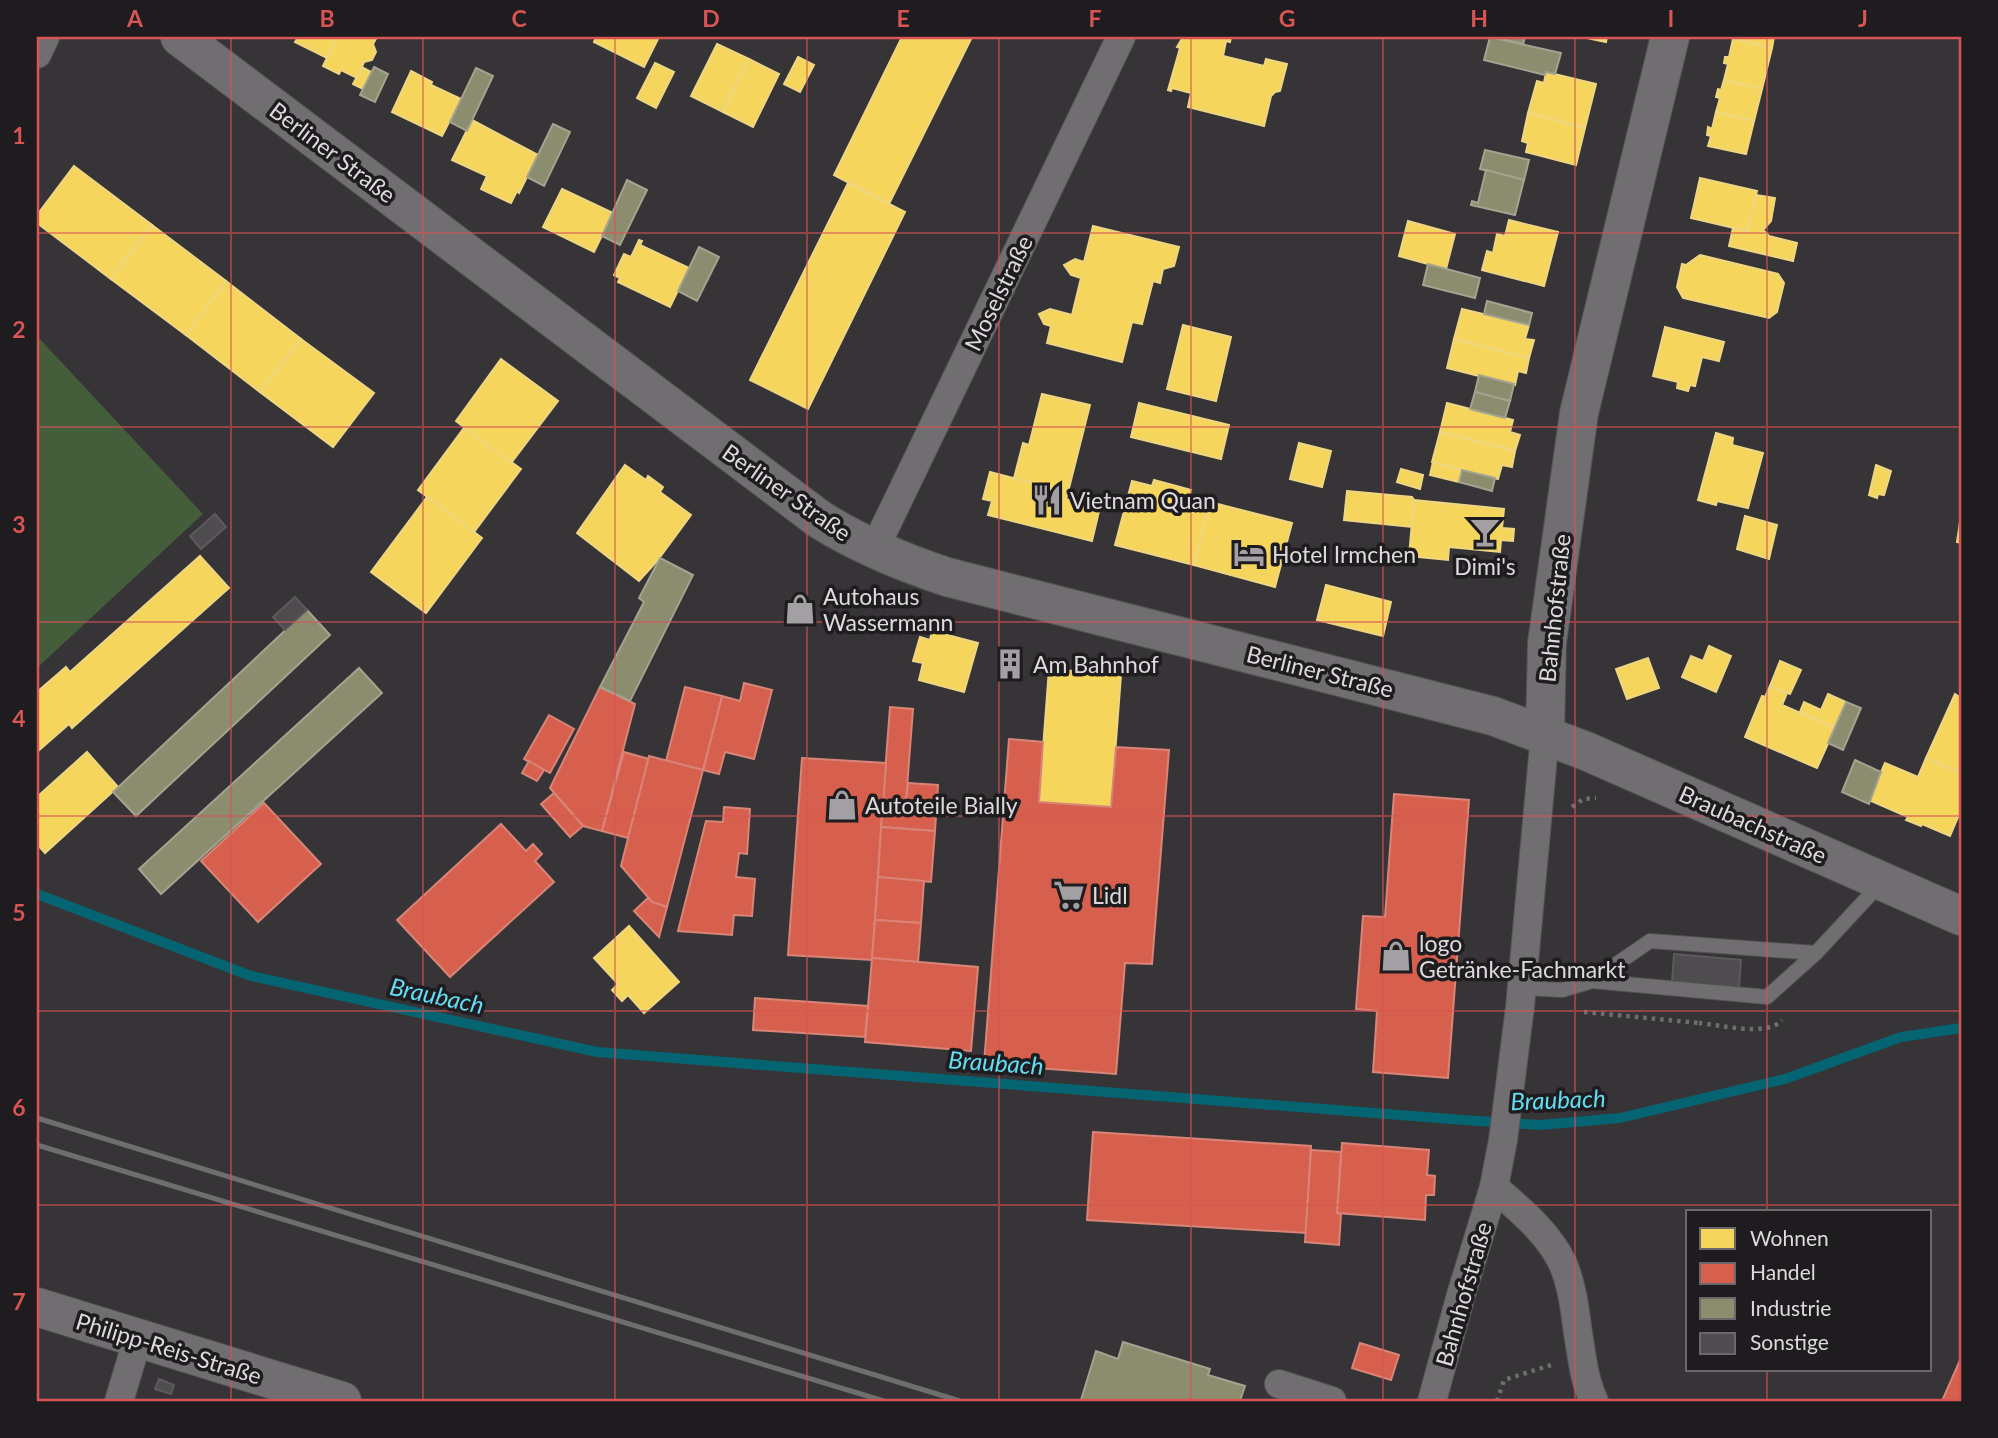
<svg xmlns="http://www.w3.org/2000/svg" width="1998" height="1438" viewBox="0 0 1998 1438" font-family="Lato,sans-serif">
<style>
.green{fill:#445d3b}
.homes{fill:#f6d55c;stroke:#eed683;stroke-width:2}
.shops{fill:#d6604d;stroke:#d88578;stroke-width:2}
.industry{fill:#8c8c6e;stroke:#a4a38f;stroke-width:2}
.lines{fill:none;stroke-linecap:round;stroke-linejoin:round}
.stream{stroke:#056471;stroke-width:10}
.building{fill:#4e4c4e;stroke:#5c5a5c;stroke-width:2}
.lane-casing{stroke:#545254;stroke-width:16}
.street-casing{stroke:#545254;stroke-width:30}
.secondary-casing{stroke:#545254;stroke-width:40}
.path{stroke:#6f6e6f;stroke-width:4.5;stroke-dasharray:3.5 5;stroke-linecap:butt}
.lane{stroke:#706e70;stroke-width:14}
.street{stroke:#706e70;stroke-width:28}
.secondary{stroke:#706e70;stroke-width:38}
.rail{stroke:#6f6e6f;stroke-width:5}
.grid{fill:none;stroke:#d85455;stroke-width:2;stroke-opacity:0.55}
.labels{text-anchor:middle;dominant-baseline:central;stroke-width:7;stroke-linejoin:round;paint-order:stroke}
.street-label{font-size:23px;fill:#dddadd;stroke:#1e1c1e}
.poi-label{font-size:23px;fill:#dddadd;stroke:#1e1c1e;text-anchor:start}
.water-label{font-size:24px;font-style:italic;fill:#62ddf3;stroke:#1e1c1e}
.neatline{fill:none;stroke:#d85455;stroke-width:2.5}
.grid-label{font-size:23px;text-anchor:middle;font-weight:bold;fill:#d85455}
</style>
<rect width="100%" height="100%" fill="#373437"/>
<path class="green" d="M37,336L203,514L37,668Z"/>
<g class="homes">
<path d="M298,37H337L327,58L295,42Z"/>
<path d="M337,37H377L373,44L376,52L372,60L364,62L357,78L341,70L339,74L323,66Z"/>
<path d="M596,37H659L644,67L594,42Z"/>
<path d="M902,37H972L889,204L834,175Z"/>
<path d="M1183,37H1231L1230,42L1226,41L1223,56L1264,66L1266,59L1287,64L1280,91L1275,92L1271,96L1264,126L1188,107L1191,93L1172,88L1171,91L1168,90L1180,48L1177,47Z"/>
<path d="M1582,37H1607L1606,42Z"/>
<path d="M1734,37H1774L1772,48L1733,39Z"/>
<path d="M1733,39L1772,48L1762,89L1724,80L1728,64L1724,63L1725,57H1729Z"/>
<path d="M717,44L749,59L723,112L691,96Z"/>
<path d="M798,57L814,65L800,92L784,84Z"/>
<path d="M749,59L779,74L753,127L723,112Z"/>
<path d="M655,63L674,72L656,108L637,98Z"/>
<path d="M362,67L371,72L363,89L353,84Z"/>
<path d="M411,71L432,82L431,85L461,99L442,136L392,112Z"/>
<path d="M1546,72L1596,84L1585,128L1528,113L1537,81L1544,83Z"/>
<path d="M1724,80L1762,89L1754,121L1716,112L1720,98L1716,97L1718,89L1721,90Z"/>
<path d="M1716,112L1754,121L1746,154L1708,146L1711,136L1707,135L1708,127L1712,129Z"/>
<path d="M1528,113L1585,128L1576,165L1526,152L1528,143L1522,141Z"/>
<path d="M472,120L538,155L519,193L517,191L511,203L481,189L487,176L452,160Z"/>
<path d="M74,166L152,225L111,279L37,223V215Z"/>
<path d="M1700,178L1757,191L1747,231L1691,218Z"/>
<path d="M848,183L905,212L808,409L750,380Z"/>
<path d="M562,189L613,213L594,252L543,227Z"/>
<path d="M1756,195L1775,198L1771,221L1763,230L1769,236L1797,243L1793,261L1729,246L1733,228L1747,231Z"/>
<path d="M1509,220L1558,232L1544,286L1482,270L1487,251L1493,253L1497,234L1505,236Z"/>
<path d="M1408,221L1455,234L1446,269L1399,256Z"/>
<path d="M152,225L226,281L186,335L111,279Z"/>
<path d="M1093,226L1179,247L1174,266L1163,269L1160,283L1153,281L1142,324L1132,322L1122,362L1047,343L1051,326L1044,324L1039,314L1050,309L1072,315L1081,278L1071,275L1064,265L1075,259L1084,262Z"/>
<path d="M639,240L642,241L640,245L689,268L670,307L618,282L620,278L614,275L624,254L631,257Z"/>
<path d="M1700,255L1778,274L1784,283L1777,312L1769,318L1683,298L1677,287L1682,264L1686,265Z"/>
<path d="M226,281L301,339L260,392L186,335Z"/>
<path d="M1462,309L1529,325L1525,339L1534,340L1529,358L1454,339Z"/>
<path d="M1183,325L1231,337L1216,401L1167,389Z"/>
<path d="M1665,327L1724,342L1719,361L1702,357L1695,386L1690,385L1688,391L1677,388L1678,382L1653,376Z"/>
<path d="M301,339L374,393L333,447L260,392Z"/>
<path d="M1454,339L1529,358L1526,373L1518,371L1515,385L1447,368Z"/>
<path d="M501,359L558,401L511,463L456,421Z"/>
<path d="M1042,394L1090,405L1068,492L1014,478L1023,443L1029,445Z"/>
<path d="M1139,403L1229,425L1221,459L1131,437Z"/>
<path d="M1447,403L1513,420L1510,432L1520,435L1515,451L1440,432Z"/>
<path d="M464,428L521,469L474,532L418,490Z"/>
<path d="M1440,432L1515,451L1512,467L1502,465L1498,479L1432,462Z"/>
<path d="M1716,433L1733,438L1732,445L1763,453L1748,508L1717,501L1716,505L1698,500Z"/>
<path d="M1299,443L1331,451L1322,487L1290,479Z"/>
<path d="M1433,462L1462,470L1459,482L1430,475Z"/>
<path d="M625,465L646,480L648,476L663,487L660,492L691,515L657,561L639,581L577,533Z"/>
<path d="M1876,465L1891,471L1884,495L1878,494L1877,498L1869,495Z"/>
<path d="M1401,469L1423,475L1420,489L1397,482Z"/>
<path d="M990,472L1068,492L1066,499L1100,507L1092,541L988,515L992,501L983,499Z"/>
<path d="M1154,480L1191,490L1189,496L1210,502L1194,565L1115,545L1132,481L1152,486Z"/>
<path d="M1347,491L1412,497L1414,500L1412,527L1344,520Z"/>
<path d="M427,497L482,538L426,613L371,572Z"/>
<path d="M1414,500L1504,509L1502,528L1514,529L1513,541L1501,540L1500,552L1449,547L1448,560L1409,556Z"/>
<path d="M1210,502L1292,523L1275,587L1194,565Z"/>
<path d="M1745,516L1777,525L1769,559L1737,549Z"/>
<path d="M1960,522H1961V543L1957,542Z"/>
<path d="M200,556L229,588L72,728L69,724L37,752V692L66,667L70,672Z"/>
<path d="M1326,585L1391,602L1383,636L1317,620Z"/>
<path d="M932,631L978,643L964,692L919,680L923,663L913,661L920,637L930,640Z"/>
<path d="M1709,646L1731,656L1716,692L1682,677L1691,656L1703,661Z"/>
<path d="M1648,658L1659,688L1627,699L1616,669Z"/>
<path d="M1780,661L1801,670L1790,694L1770,686Z"/>
<path d="M1049,669L1121,675L1111,807L1039,802Z"/>
<path d="M1770,686L1787,693L1782,705L1835,728L1817,768L1745,737L1762,696L1765,697Z"/>
<path d="M1828,694L1846,702L1835,728L1800,712L1804,702L1821,710Z"/>
<path d="M1955,694L1961,698V773L1926,758Z"/>
<path d="M87,752L118,787L45,853L37,844V797Z"/>
<path d="M1926,758L1961,773V810L1950,836L1922,824L1921,826L1906,820L1908,817L1869,800L1885,763L1918,777Z"/>
<path d="M629,926L679,982L644,1013L628,995L622,1001L612,990L618,984L594,958Z"/>
</g>
<g class="shops">
<path d="M1003,648L1020,649L1017,679L1000,678Z"/>
<path d="M744,683L772,690L754,759L725,752L719,774L703,770L722,696L740,701Z"/>
<path d="M600,687L635,704L602,831L583,826L550,788Z"/>
<path d="M685,687L722,696L703,770L666,761Z"/>
<path d="M890,707L913,709L905,814L882,812Z"/>
<path d="M549,715L574,729L550,773L524,759Z"/>
<path d="M1009,739L1043,742L1039,802L1111,807L1116,747L1169,750L1152,964L1125,963L1116,1074L984,1064Z"/>
<path d="M624,752L649,759L628,838L602,831Z"/>
<path d="M649,756L703,770L667,907L652,902L621,866Z"/>
<path d="M802,758L886,763L872,960L788,955Z"/>
<path d="M529,761L544,770L537,781L522,773Z"/>
<path d="M908,783L938,785L935,831L881,827L882,812L905,814Z"/>
<path d="M554,793L583,826L570,837L541,804Z"/>
<path d="M1394,794L1469,800L1448,1078L1373,1072L1377,1011L1356,1009L1363,916L1385,917Z"/>
<path d="M264,803L321,864L258,922L201,861Z"/>
<path d="M724,807L750,809L747,854L739,853L736,877L755,879L752,916L734,915L732,935L678,931L706,821L723,822Z"/>
<path d="M501,824L526,851L533,844L542,854L535,861L554,882L450,977L397,920Z"/>
<path d="M881,827L935,831L931,882L878,877Z"/>
<path d="M878,877L924,881L921,923L875,920Z"/>
<path d="M648,898L652,902L667,907L659,937L634,911Z"/>
<path d="M875,920L921,923L918,962L872,958Z"/>
<path d="M872,958L978,967L971,1051L865,1042Z"/>
<path d="M755,998L868,1006L865,1037L753,1030Z"/>
<path d="M1093,1132L1311,1146L1306,1233L1087,1220Z"/>
<path d="M1342,1143L1429,1150L1427,1175L1435,1176L1434,1195H1426L1425,1220L1337,1213Z"/>
<path d="M1311,1150L1341,1152L1337,1213L1341,1214L1339,1245L1305,1242Z"/>
<path d="M1360,1343L1399,1355L1391,1380L1352,1368Z"/>
<path d="M1961,1358V1401H1942Z"/>
</g>
<g class="industry">
<path d="M1490,37L1561,53L1555,74L1546,72L1545,75L1484,60Z"/>
<path d="M1494,37H1525L1523,44Z"/>
<path d="M374,67L388,74L375,102L360,95Z"/>
<path d="M476,68L493,76L467,131L450,122Z"/>
<path d="M553,124L570,132L544,186L527,177Z"/>
<path d="M1485,150L1529,160L1524,180L1480,169Z"/>
<path d="M1486,170L1524,180L1515,215L1471,205L1472,201L1478,203Z"/>
<path d="M627,180L647,190L620,245L602,236Z"/>
<path d="M699,247L719,257L697,301L678,291Z"/>
<path d="M1428,264L1480,278L1475,298L1423,285Z"/>
<path d="M1487,301L1532,313L1529,325L1484,314Z"/>
<path d="M1479,375L1514,384L1510,401L1475,392Z"/>
<path d="M1475,392L1510,401L1505,418L1470,409Z"/>
<path d="M1462,470L1495,478L1492,491L1459,482Z"/>
<path d="M660,558L693,575L630,701L600,687L644,602L639,598Z"/>
<path d="M307,610L330,635L136,816L113,792Z"/>
<path d="M359,668L382,693L161,894L139,869Z"/>
<path d="M1846,702L1861,708L1843,750L1828,743Z"/>
<path d="M1855,760L1881,772L1869,804L1842,792Z"/>
<path d="M1123,1342L1210,1369L1208,1375L1245,1386L1240,1401L1081,1400L1096,1351L1118,1359Z"/>
</g>
<g class="lines">
<path class="stream" d="M37,894L251,976L597,1052L1463,1120L1540,1125L1620,1118L1785,1079L1901,1037L1961,1028"/>
</g>
<g class="building">
<path d="M215,514L226,527L201,549L190,536Z"/>
<path d="M295,597L307,610L285,630L273,617Z"/>
<path d="M1674,954L1741,960L1739,988L1672,983Z"/>
<path d="M159,1379L174,1385L171,1394L155,1389Z"/>
</g>
<g class="lines">
<g class="lane-casing">
<g id="lane">
<path d="M1592,981L1767,997L1816,953L1880,884"/>
<path d="M1522,988L1562,990L1592,981L1650,941L1816,953"/>
</g>
</g>
<g class="street-casing">
<g id="street">
<path d="M37,54L45,37"/>
<path d="M874,550L1121,37"/>
<path d="M1494,1187C1520,1210 1548,1232 1563,1264C1572,1285 1575,1310 1578,1333C1582,1357 1584,1380 1594,1401"/>
<path d="M1279,1384L1332,1401"/>
<path d="M119,1401L138,1338"/>
<path d="M1432,1401L1461,1295L1494,1187L1503,1140L1520,1007L1545,734"/>
</g>
</g>
<g class="secondary-casing">
<g id="secondary">
<path d="M180,37L819,519C860,545 902,562 947,577L1493,716L1586,751L1961,916"/>
<path d="M1545,734L1547,643L1579,413L1670,37"/>
<path d="M37,1307L342,1401"/>
</g>
</g>
<g class="path">
<path d="M1572,807L1583,799L1596,798"/>
<path d="M1584,1012L1699,1023V1021"/>
<path d="M1699,1023C1720,1025 1768,1037 1782,1020"/>
<path d="M1497,1401L1504,1380L1551,1365"/>
</g>
<use href="#lane" class="lane"/>
<use href="#street" class="street"/>
<use href="#secondary" class="secondary"/>
<g class="rail">
<path d="M37,1118L960,1401"/>
<path d="M37,1145L884,1401"/>
</g>
</g>
<path class="grid" d="M231,37V1401M423,37V1401M615,37V1401M807,37V1401M999,37V1401M1191,37V1401M1383,37V1401M1575,37V1401M1767,37V1212M37,233H1961M37,427H1961M37,622H1961M37,816H1961M37,1011H1961M37,1205H1961M1767,1370V1401"/>
<defs>
<g id="restaurant-bare" transform="scale(2.415)"><path d="M-5-6h1v4h1v-4h1v4h1v-4h1v5L-1.5 .5V6h-2V.5L-5-1ZM5-6V6H3V1.5H1.5Q1.5-4 5-6Z" fill="#a3a0a3" stroke="#1e1c1e" stroke-width="2.5" paint-order="stroke"/></g>
<g id="bar-bare" transform="scale(2.415)"><path d="M-6-5H6L.8 .8V4.5H3.5V6h-7V4.5H-.8V.8Z" fill="#a3a0a3" stroke="#1e1c1e" stroke-width="2.5" paint-order="stroke"/></g>
<g id="hotel-bare" transform="scale(2.415)"><path d="M-6-4.5h1.5V1H6V5H4.5V3h-9V5H-6ZM-4 0a1.8 1.8 0 1 1 3.6 0ZM.5 0V-2.5h3Q6-2.5 6 0Z" fill="#a3a0a3" stroke="#1e1c1e" stroke-width="2.5" paint-order="stroke"/></g>
<g id="shop-bare" transform="scale(2.415)"><path d="M-5-2.5h2.3a2.7 3.5 0 0 1 5.4 0H5L5.5 6h-11ZM-1.5-2.5h3a1.5 2.3 0 0 0-3 0Z" fill="#a3a0a3" stroke="#1e1c1e" stroke-width="2.5" paint-order="stroke"/></g>
<g id="building-bare" transform="scale(2.415)"><path d="M-4-6H4V6H1V3H-1V6H-4ZM-2.5-4.3h1.7v1.8h-1.7ZM.8-4.3h1.7v1.8H.8ZM-2.5-1h1.7V.8h-1.7ZM.8-1h1.7V.8H.8Z" fill="#a3a0a3" stroke="#1e1c1e" stroke-width="2.5" paint-order="stroke"/></g>
<g id="supermarket-bare" transform="scale(2.415)"><path d="M-6-5.5h2.5l.6 2H6L4.5 2H-2.5L-4.4-4H-6ZM-1.5 3.2a1.3 1.3 0 1 0 .1 0ZM3 3.2a1.3 1.3 0 1 0 .1 0Z" fill="#a3a0a3" stroke="#1e1c1e" stroke-width="2.5" paint-order="stroke"/></g>
</defs>
<g fill-rule="evenodd">
<use href="#restaurant-bare" x="1047" y="500"/>
<use href="#bar-bare" x="1485" y="532"/>
<use href="#hotel-bare" x="1249" y="554"/>
<use href="#shop-bare" x="800" y="609"/>
<use href="#building-bare" x="1010" y="664"/>
<use href="#shop-bare" x="842" y="805"/>
<use href="#supermarket-bare" x="1069" y="895"/>
<use href="#shop-bare" x="1396" y="956"/>
</g>
<g class="labels">
<g class="street-label">
<text transform="translate(333 152) rotate(37)">Berliner Straße</text>
<text transform="translate(998 293) rotate(-64)">Moselstraße</text>
<text transform="translate(787 492) rotate(35)">Berliner Straße</text>
<text transform="translate(1554 608) rotate(-84)">Bahnhofstraße</text>
<text transform="translate(1320 671) rotate(14)">Berliner Straße</text>
<text transform="translate(1753 824) rotate(24)">Braubachstraße</text>
<text transform="translate(1463 1294) rotate(-74)">Bahnhofstraße</text>
<text transform="translate(169 1348) rotate(17)">Philipp-Reis-Straße</text>
</g>
<g class="poi-label">
<text x="1070" y="500">Vietnam Quan</text>
<text x="1272" y="554">Hotel Irmchen</text>
<text x="1485" y="566" text-anchor="middle">Dimi's</text>
<text x="823" y="596">Autohaus<tspan x="823" dy="26">Wassermann</tspan></text>
<text x="1033" y="664">Am Bahnhof</text>
<text x="865" y="805">Autoteile Bially</text>
<text x="1092" y="895">Lidl</text>
<text x="1419" y="943">logo<tspan x="1419" dy="26">Getränke-Fachmarkt</tspan></text>
</g>
<g class="water-label">
<text transform="translate(437 995) rotate(12)">Braubach</text>
<text transform="translate(996 1062) rotate(4)">Braubach</text>
<text transform="translate(1558 1099) rotate(-2)">Braubach</text>
</g>
</g>
<rect width="1998" height="1438" fill="none" stroke="#1e1c1e" stroke-width="77"/>
<rect x="1686" y="1210" width="245" height="161" fill="#1e1c1e" stroke="#6a686a" stroke-width="2"/>
<rect x="1700" y="1228" width="35" height="21" fill="#f6d55c" stroke="#6a686a" stroke-width="2"/>
<text x="1750" y="1246" font-size="21" fill="#dddadd">Wohnen</text>
<rect x="1700" y="1263" width="35" height="21" fill="#d6604d" stroke="#6a686a" stroke-width="2"/>
<text x="1750" y="1280" font-size="21" fill="#dddadd">Handel</text>
<rect x="1700" y="1298" width="35" height="21" fill="#8c8c6e" stroke="#6a686a" stroke-width="2"/>
<text x="1750" y="1316" font-size="21" fill="#dddadd">Industrie</text>
<rect x="1700" y="1333" width="35" height="21" fill="#4e4c4e" stroke="#6a686a" stroke-width="2"/>
<text x="1750" y="1350" font-size="21" fill="#dddadd">Sonstige</text>
<rect x="38" y="38" width="1922" height="1362" class="neatline"/>
<g class="grid-label">
<text x="135" y="27">A</text>
<text x="327" y="27">B</text>
<text x="519" y="27">C</text>
<text x="711" y="27">D</text>
<text x="903" y="27">E</text>
<text x="1095" y="27">F</text>
<text x="1287" y="27">G</text>
<text x="1479" y="27">H</text>
<text x="1671" y="27">I</text>
<text x="1863" y="27">J</text>
<text x="19" y="144">1</text>
<text x="19" y="338">2</text>
<text x="19" y="533">3</text>
<text x="19" y="727">4</text>
<text x="19" y="921">5</text>
<text x="19" y="1116">6</text>
<text x="19" y="1310">7</text>
</g>
</svg>
